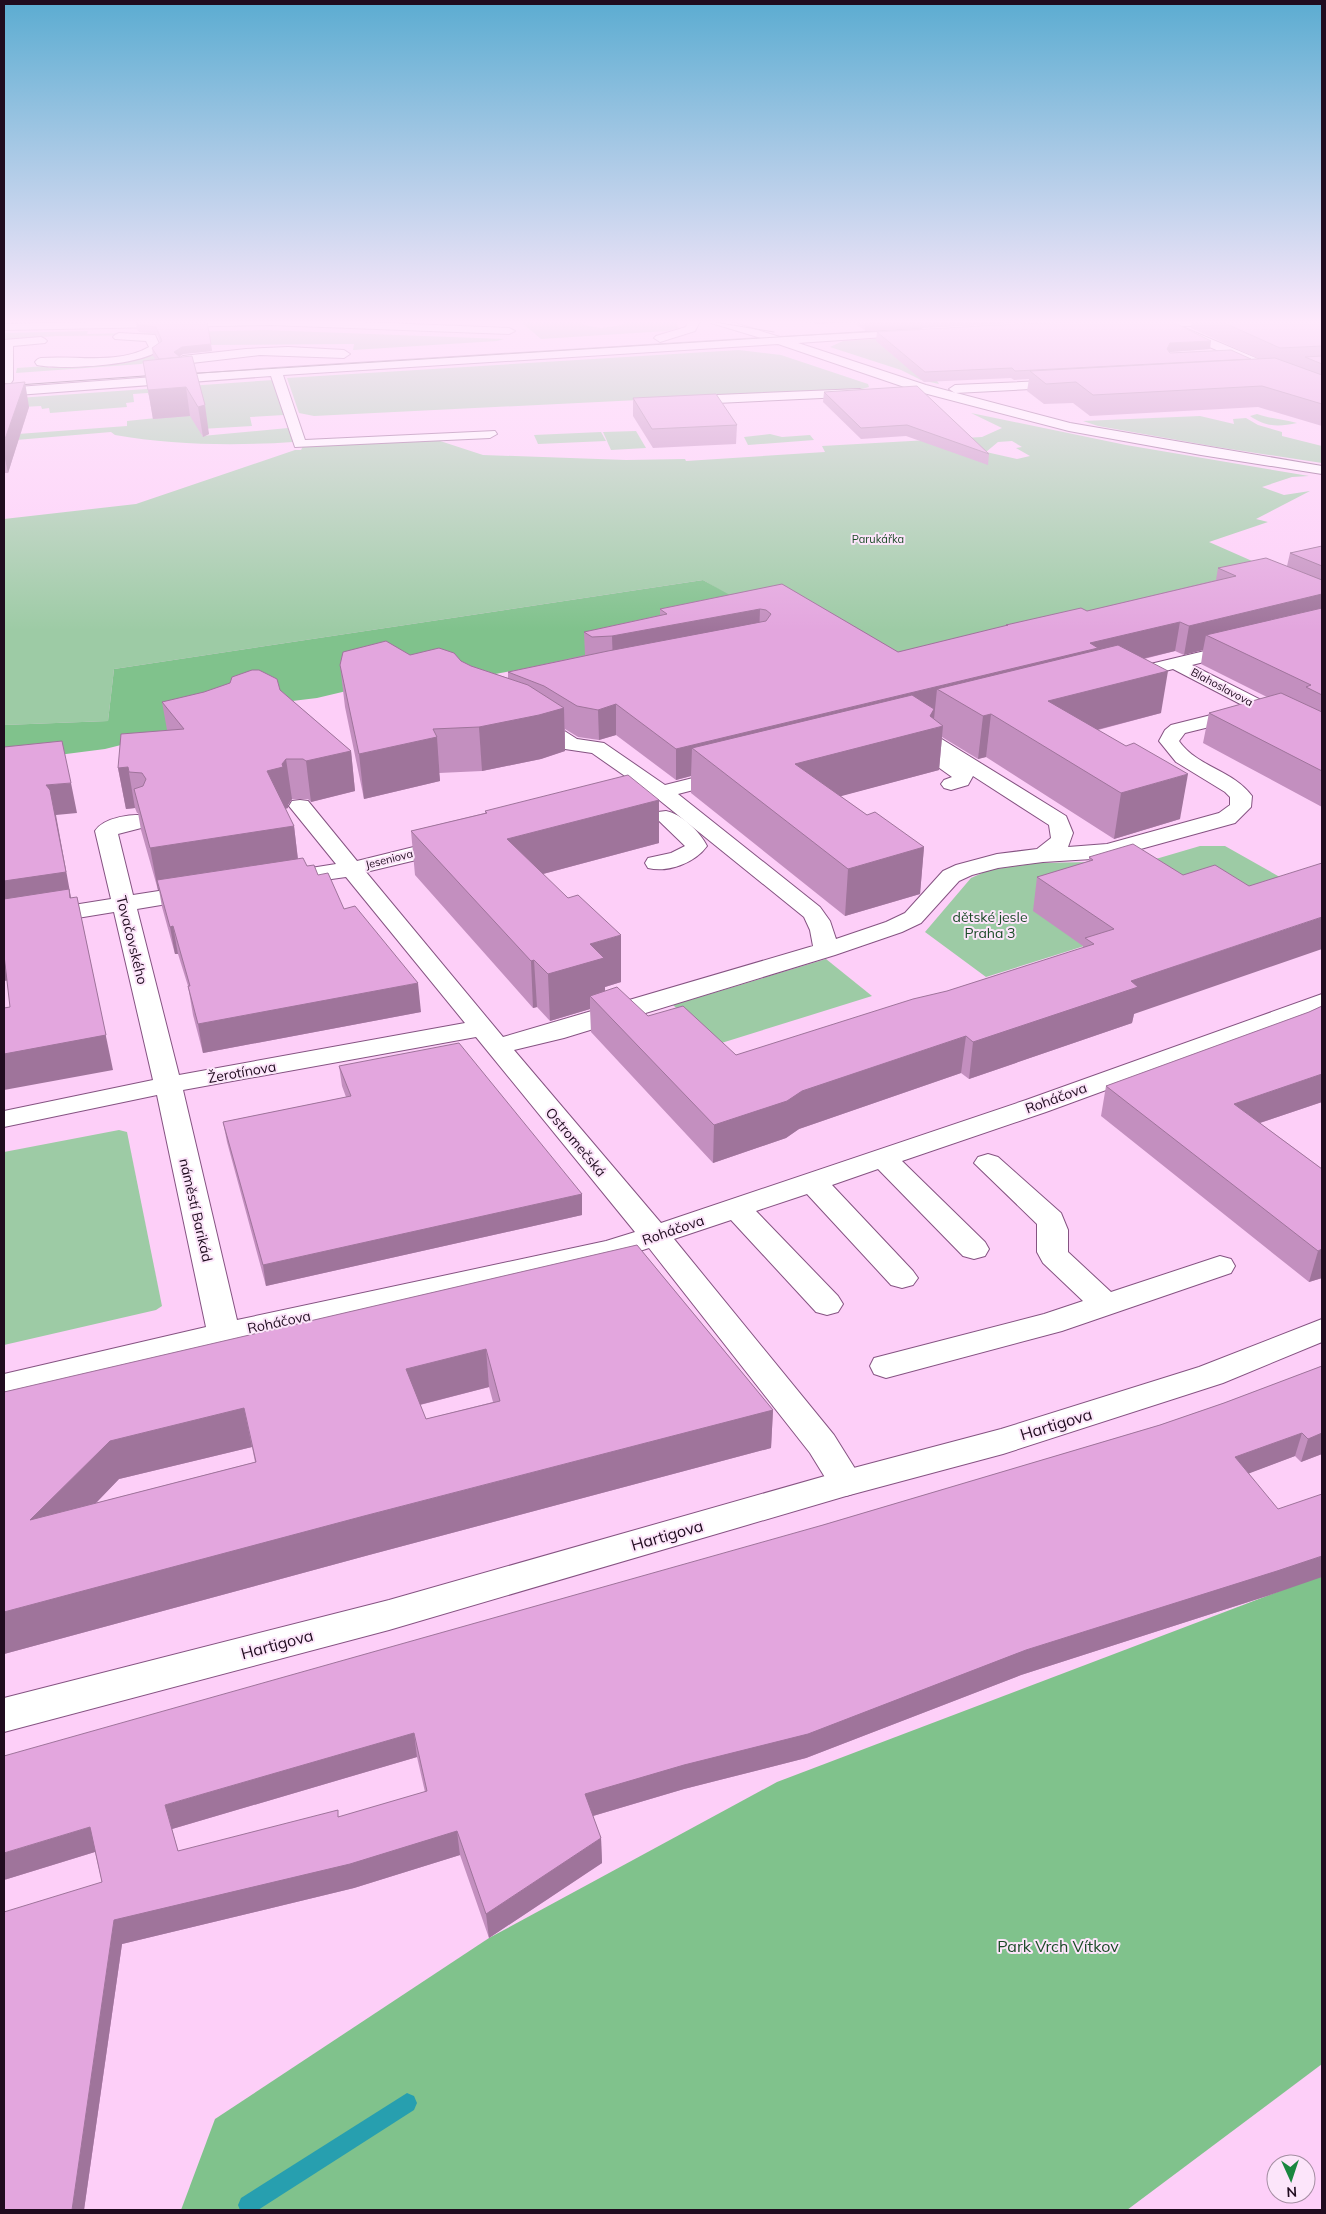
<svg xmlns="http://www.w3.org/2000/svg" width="1326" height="2214" viewBox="0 0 1326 2214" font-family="Mulish,sans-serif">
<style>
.green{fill:#9dcba5;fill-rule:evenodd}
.forest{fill:#80c28c}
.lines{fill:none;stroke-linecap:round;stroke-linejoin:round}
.stream{fill:#279faf;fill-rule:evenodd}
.minor-casing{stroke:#855382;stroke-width:2}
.major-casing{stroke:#855382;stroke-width:2}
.minor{fill:#fff;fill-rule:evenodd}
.major{fill:#fff;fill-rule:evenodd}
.tram{stroke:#4a3148;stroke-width:1}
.wall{fill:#c38fbf;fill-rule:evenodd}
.shaded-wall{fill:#9f749b}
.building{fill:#e3a6de;stroke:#9f749b;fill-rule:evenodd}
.labels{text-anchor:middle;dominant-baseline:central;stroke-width:4;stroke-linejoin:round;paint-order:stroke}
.far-park-label{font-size:11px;fill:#1a4a26;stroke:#fce5fa}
.far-street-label{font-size:11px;fill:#200c1f;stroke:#fce5fa}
.park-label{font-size:14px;fill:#1a4a26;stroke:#fce5fa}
.street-label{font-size:14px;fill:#200c1f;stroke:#fce5fa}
.near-street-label{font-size:16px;fill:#200c1f;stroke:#fce5fa}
.near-park-label{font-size:16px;fill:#1a4a26;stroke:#fce5fa}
</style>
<rect width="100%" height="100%" fill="#fdcff8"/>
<g class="green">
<path d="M520,321H583L585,322L583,323L584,325L601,328L622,325L625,324L622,321H677L678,323H676L679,328L667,331L541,339Z"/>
<path d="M264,330L504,339L497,341L353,350L354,344L204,345L141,364L16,373L17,368L46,366L49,368L131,361L176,349L173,335L56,336L4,340V333L88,331L87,334Z"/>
<path d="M981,332L885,348C898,361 933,370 939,384L921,380L901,370L830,347L843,341Z"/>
<path d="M739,350L781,355L868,384L869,387L862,389L314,416L299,413L287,378Z"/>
<path d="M273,380L284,415L250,417L252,426L201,429L202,436L288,428L293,442C234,446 172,445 115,435L111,432L4,441V435L127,426V421L156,418L148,393L133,394L134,402L126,403L127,407L50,413L49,408L42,409L41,406L4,408V399Z"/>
<path d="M971,413L1126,445L1309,476L1292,477L1262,487L1284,495L1310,491L1256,519L1268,522L1209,542L1268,568L863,676L703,580L114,669L108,721L4,725V519L136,504L295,450H301L303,446L437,440L483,455L626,460L685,459L686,461L825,452L822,446L982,437L1002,428ZM1012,441L1022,447L1016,448L1030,456L1017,459L986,452L998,442Z"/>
<path d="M1257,414C1271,419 1283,419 1297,423C1278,427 1266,427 1250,416Z"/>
<path d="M1200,416L1234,424L1233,419L1246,418L1258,425L1282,432V436L1322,446V463L1217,447L1098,426L1083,421Z"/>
<path d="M636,431L646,448L611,450L603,432Z"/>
<path d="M601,432L606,441L538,444L534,435Z"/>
<path d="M770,434L782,437L810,435L814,440L748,445L744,437Z"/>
<path d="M1200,846H1225L1294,885L1097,942L986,977L925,932L971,878L989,870L1038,863L1149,861Z"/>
<path d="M826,959L872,996L715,1045L673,1005Z"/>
<path d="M119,1130L127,1132L162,1306L156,1310L4,1345V1152Z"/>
</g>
<g class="forest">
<path d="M703,580L762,613L664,643L452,682L397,679L317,698L259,705L193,727L105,749L4,762V725L108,721L114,669Z"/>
<path d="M1322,1575V2064L1127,2210H181L215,2119L489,1938L777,1782Z"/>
</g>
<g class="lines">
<path class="stream" d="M407,2093L414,2096L417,2103L414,2110L258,2210H240L238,2205L241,2198Z"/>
<g class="minor-casing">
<g id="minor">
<path d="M140,321H336L509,328L515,331L509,334L271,325L4,330V324Z"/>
<path d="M688,321H700L695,331L660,342L654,338L656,336L686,327Z"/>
<path d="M709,321H728L780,337L918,330L920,332L914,335L798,343L926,385L1070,423L1322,466V474L1201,455L1069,431L916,391L778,344L283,375L305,440L495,431L497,434L490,438L295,447L271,376L4,396V388L276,368L761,338L711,323Z"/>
<path d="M1135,321H1232V325L1228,326H1180L1322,386V395L1172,331L1170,329L1172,326H1139L1135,325Z"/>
<path d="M119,333L155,335L161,348C146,366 60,370 37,365L35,362C38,359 37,359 41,358C76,355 117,365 149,347L146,341L115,339L113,337L115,335Z"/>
<path d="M41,337L45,339L47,341L45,343L13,346V380L11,383H4V340Z"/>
<path d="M288,347L344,350L350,354L344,358L260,355L183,364L177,360L183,356L246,349Z"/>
<path d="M1065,380L1069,381L1071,384L1069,387L955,393L949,389L955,385Z"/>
<path d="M860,389L866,393L865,396L717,403L711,399L717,395Z"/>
<path d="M1238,643L1244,644L1247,648L1244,652L1192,665L1322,731V745L1315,743L1250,710L1253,713L1250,717L1185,733L1179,741C1197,767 1233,770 1252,796L1251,807L1235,823L1108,858L1043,862L998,868L972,875L959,881L921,923L902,932L835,955L564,1038L514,1050L661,1223L1026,1100L1322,994V1011L1046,1112L902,1161L985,1242L989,1249L985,1256L974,1259L963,1256L878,1169L832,1185L913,1271L918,1278L913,1285L902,1288L891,1285L807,1194L756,1211L838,1296L843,1304L838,1312L827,1315L816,1312L731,1220L674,1239L834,1435L864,1483L858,1492L846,1496L834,1492L810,1453L649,1248L612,1260L276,1333L4,1398V1374L206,1327L157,1095L4,1127V1111L153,1080L114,912L4,930V916L111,899L95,831C104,817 134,813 149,816L152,821L149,826L118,834L133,895L197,885L205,887L209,892L205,897L197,899L137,909L179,1075L465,1023L346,877L281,886L273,884L270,879L273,874L336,864L289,806L292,801L300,800L308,801L357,861L450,838L458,840L461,845L458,850L366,872L503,1037L813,946L810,930L804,917L658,799L615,810L607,809L604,804L607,799L645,790L592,753L565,749L527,724L524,720L527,716L534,714L541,716L577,739L604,743L665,785L729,769L736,771L739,775L736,779L678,794L820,907L830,921L836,939L886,922L905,913L943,871L956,865L997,854L1037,849L1051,838L1049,825L973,776L968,785L951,790L944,788L941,784L944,780L952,777L931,762L928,758L931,754L935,753L905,733L902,729L905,725L912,723L919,725L1066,816L1073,833L1068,847L1107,844L1219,813L1230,805V797L1225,792L1176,762L1159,741L1165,730L1171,725L1243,707L1248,708L1173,669L1124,682L1117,680L1115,676L1117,672ZM476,1037L635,1232L606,1241L237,1320L183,1090Z"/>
<path d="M666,811C682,814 700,832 707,846C695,863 668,873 648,868L645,863L648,858L671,853L685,846L655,817L658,812Z"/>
<path d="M988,1154L998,1157L1061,1213L1068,1230V1252L1111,1292L1220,1256L1231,1259L1235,1266L1231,1273L1062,1331L886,1378L874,1374L870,1366L874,1358L1044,1314L1083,1301L1043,1263L1037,1252V1224L974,1163L978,1157Z"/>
</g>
</g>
<g class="major-casing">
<path id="major" d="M1322,1319V1342L1223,1383L1003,1454L846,1496L389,1630L4,1732V1698L389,1600L846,1470L1001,1429L1199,1367Z"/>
</g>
<use href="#minor" class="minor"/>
<use href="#major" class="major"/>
<g class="tram">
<path d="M709,321L774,332"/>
<path d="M1179,321L1206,322"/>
<path d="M1034,322L1054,321"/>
<path d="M183,374L922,328"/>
<path d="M4,386L158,375"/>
</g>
</g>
<g class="wall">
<path d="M207,321L212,351L183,354L179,357L209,434L203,437L190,416L153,419L143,361L156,360L153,356L152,348L160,342L157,334L139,332L137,329L136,322Z"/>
<path d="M793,321H1051L865,331L854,322L816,324Z"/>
<path d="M1192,321H1322V426L1258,407L1090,416L1073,403L1044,404L1027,391L1029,379L1014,380L1011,378L924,382L876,341L877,332L1210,349L1170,352V353L1251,359H1259L1191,328Z"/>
<path d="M4,384L29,407L8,473H4Z"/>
<path d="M824,392L989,454L988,465L906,436L861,439L823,402Z"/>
<path d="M633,398L737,425L736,444L653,448L633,416Z"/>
<path d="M1322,546V807L1203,743L1209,713L1267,697L1201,664L1203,650L1184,655L1175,651L1144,659L1161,713L1098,730L1180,819L1114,839L986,757L978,759L942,737L939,770L840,796L867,815L924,847L920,894L845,916L691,793V776L676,780L616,735L599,740L578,737L565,729V751L541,759L482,771L439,773L440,781L364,799L345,707L340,665L410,655L461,661L471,666L508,678V672L585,655L584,632L660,615V609L782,584L898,652L1006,626V625L1087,611L1216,580L1218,568L1287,566L1290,553Z"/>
<path d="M280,690L351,751L355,791L311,802L308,799H292L288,805V808L285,809L294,826L298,859L318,875L421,1012L203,1053L193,1015L188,986L178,954H175L162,907L159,890H158L141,830L138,813H137L135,808L126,809L118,768L167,730L162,702Z"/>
<path d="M659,800V843L543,874L621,982L605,987V991L648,1016L736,1055L947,991L1083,948V946L1033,911L1037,877L1089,861V857L1183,875L1249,886L1134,1014L1132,1023L969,1079L961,1073L799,1129L786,1138L713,1163L591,1032L590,1009L550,1021L537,1007L533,1008L415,875L411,831L485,813V811Z"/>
<path d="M1322,1006V1102L1260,1123L1322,1169V1278L1309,1282L1101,1116L1106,1086L1309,1012Z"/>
<path d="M339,1066L582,1194V1215L266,1286L227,1142L223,1122L346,1097L342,1086Z"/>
<path d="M637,1245L773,1410L771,1448L369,1555L4,1654V1392ZM489,1387L493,1402L426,1419L420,1405ZM252,1447L255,1462L96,1503L119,1479Z"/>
<path d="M1322,1366V1454L1301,1462L1295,1456L1249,1473L1270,1595L1021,1675L806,1758L684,1789L593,1816L601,1838L602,1863L489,1938L460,1855L354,1888L122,1944L84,2210H4L102,1882L95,1852L4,1880L823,1525L1160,1425L1224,1403ZM417,1757L425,1792L339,1817L178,1851L172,1829Z"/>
</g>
<g class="shaded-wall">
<path d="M816,321H854V322L816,324Z"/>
<path d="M865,321H1051L865,331Z"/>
<path d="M1211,341L1210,349L1169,352L1167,349L1170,343Z"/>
<path d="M211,344L212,351L183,354L175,359L174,352L182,347Z"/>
<path d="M25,382L29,407L8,473L4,454V442Z"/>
<path d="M186,387L190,416L153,419L148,390Z"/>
<path d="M205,405L209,434L203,437L198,407Z"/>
<path d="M1322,594V618L1206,635L1203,650L1184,655L1189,626Z"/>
<path d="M760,609L759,637L613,665L612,636Z"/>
<path d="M1180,622L1175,651L1095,670L937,689L933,729L943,726L939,770L793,809L795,764L692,748L691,776L676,780V749L1090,643Z"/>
<path d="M1168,671L1161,713L1042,744L1048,701Z"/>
<path d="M616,704V735L599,740L598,710Z"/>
<path d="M564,708L565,751L541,759L482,771L479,727Z"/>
<path d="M991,714L986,757L978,759L983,716Z"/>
<path d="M437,737L440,781L364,799L359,754Z"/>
<path d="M351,751L355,791L311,802L306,761Z"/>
<path d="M286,759L292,799L288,805V808L273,812L267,771L282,764Z"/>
<path d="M128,767L135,808L126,809L118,768Z"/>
<path d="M1188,774L1180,819L1114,839L1121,793Z"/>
<path d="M71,783L77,813L56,815L72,903L4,914V881L46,785Z"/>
<path d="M659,800V843L509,883L507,839Z"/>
<path d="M294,826L299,869L157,880L159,890H158L150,848Z"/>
<path d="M924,847L920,894L845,916L848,869Z"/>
<path d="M77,897L113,1070L4,1090V1054Z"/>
<path d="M1322,917V949L1134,1014L1132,1023L969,1079L973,1042L1131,981Z"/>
<path d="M173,926L178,954H175L170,927Z"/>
<path d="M621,935V982L605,987V1005L590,996V1009L550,1021L548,974L590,944Z"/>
<path d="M4,951L11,980L4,981Z"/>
<path d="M534,960L537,1007L533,1008L531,961Z"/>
<path d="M418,983L421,1012L203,1053L198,1024Z"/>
<path d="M966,1036L961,1073L799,1129L786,1138L713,1163L714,1125L802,1091Z"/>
<path d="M1322,1074V1102L1227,1134L1234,1104Z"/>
<path d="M582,1194V1215L266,1286L263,1265Z"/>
<path d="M1322,1249V1278L1309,1282L1318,1251Z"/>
<path d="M486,1349L489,1387L411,1407L406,1369Z"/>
<path d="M244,1408L252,1447L119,1479L42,1559L30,1520L110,1441Z"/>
<path d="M773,1410L771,1448L369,1555L4,1654V1612L364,1516Z"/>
<path d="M1302,1433L1295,1456L1229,1481L1235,1457Z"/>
<path d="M1322,1433V1454L1301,1462L1308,1439Z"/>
<path d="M1322,1556V1577L1270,1595L1021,1675L806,1758L684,1789L586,1818L585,1794L1026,1650Z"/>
<path d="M414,1733L417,1757L172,1829L165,1805Z"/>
<path d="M90,1827L98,1851L4,1880V1853Z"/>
<path d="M457,1831L460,1855L354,1888L122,1944L84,2210H72L114,1920Z"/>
<path d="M601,1838L602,1863L489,1938L486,1914Z"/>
</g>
<g class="building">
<path d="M207,321L211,344L182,347L174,352L180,357L159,359L152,348L162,341L156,327L138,325L136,322Z"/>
<path d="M1114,321H1171L1211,341L1170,343L1167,349L1170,353L1231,350L1251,359L1015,371L1012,368L925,372L877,332L1015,324Z"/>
<path d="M1220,321H1322V346L1280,348Z"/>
<path d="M192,356L205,405L198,407L186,387L148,390L143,361Z"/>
<path d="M1322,356V364L1305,357Z"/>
<path d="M1275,358L1322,375V404L1262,386L1093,395L1076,382L1046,384L1030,371Z"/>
<path d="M25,382L4,442V384Z"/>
<path d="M917,386L989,454L907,425L861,428L824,392Z"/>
<path d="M716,394L737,425L652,429L633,398Z"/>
<path d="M1322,546V566L1290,553Z"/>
<path d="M1266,558L1322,580V594L1189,626L1180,622L1090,643L1098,648L676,749L616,704L598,710L577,706L544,686L508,672L608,651L766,621L771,614L766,610L760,609L612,636L592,637L584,632L667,614L660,609L782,584L898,652L1008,625H1006L1081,608L1087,611L1236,576L1218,568Z"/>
<path d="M1322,608V695L1306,687L1311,685L1206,635Z"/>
<path d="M386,641L410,655L439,648L454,653L461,661L471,666L528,685L564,708L539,715L479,727L433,729L437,737L359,754L340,665L343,652Z"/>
<path d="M1118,645L1168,671L1048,701L1126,746L1134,743L1188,774L1121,793L991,714L983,716L937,689Z"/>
<path d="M252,670H259L277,679L280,690L351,751L306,761L303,759H286L282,764L283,767L267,771L294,826L150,848L134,789L143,786L146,779L142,773L129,772L128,767L118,768L121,734L184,729L162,702L204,692L230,683L232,677Z"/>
<path d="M1281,693L1322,712V771L1209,713Z"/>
<path d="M912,695L934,709L930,716L943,726L795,764L867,815L875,812L924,847L848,869L692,748Z"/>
<path d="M62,741L71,783L46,785L50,790L66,872L4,881V747Z"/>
<path d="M628,775L659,800L507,839L568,898L578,895L621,935L590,944L604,958L548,974L534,960L531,961L411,831L487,813L485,811Z"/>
<path d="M1133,844L1183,875L1215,865L1249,886L1322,863V917L1131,981L1138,987L973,1042L966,1036L802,1091L787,1101L714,1125L590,996L617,987L648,1016L683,1006L736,1055L913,999L947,991L1094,944L1085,938L1114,929L1037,877L1093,860L1089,857Z"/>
<path d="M303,858L307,866L314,865L318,875L328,873L344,909L355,906L418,983L198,1024L188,986H190L173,926L170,927L157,880Z"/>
<path d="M69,889L70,898L77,897L106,1035L4,1054V1008L10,1007L4,955V899Z"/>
<path d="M1322,1006V1074L1234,1104L1322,1169V1249L1318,1251L1106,1086L1309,1012Z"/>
<path d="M459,1043L582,1194L263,1265L223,1122L351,1096L339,1066Z"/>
<path d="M637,1245L773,1410L364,1516L4,1612V1392ZM486,1349L500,1401L426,1419L406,1369ZM244,1408L256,1462L30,1520L110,1441Z"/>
<path d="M1322,1366V1433L1308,1439L1302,1433L1235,1457L1278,1509L1322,1494V1556L1277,1571L1026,1650L808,1734L684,1765L585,1794L601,1838L486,1914L457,1831L350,1864L114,1920L72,2210H4V1912L102,1882L90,1827L4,1853V1756L823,1525L1160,1425L1224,1403ZM414,1733L427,1791L338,1817V1810L178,1851L165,1805Z"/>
</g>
<linearGradient id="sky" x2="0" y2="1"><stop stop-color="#5bacd1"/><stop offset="0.51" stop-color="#fee9fc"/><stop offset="1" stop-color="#fee9fc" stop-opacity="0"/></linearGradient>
<rect width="1326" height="631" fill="url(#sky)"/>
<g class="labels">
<g class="far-park-label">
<text x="878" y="539">Parukářka</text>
</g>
<g class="far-street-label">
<text transform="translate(1222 687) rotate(28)">Blahoslavova</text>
<text transform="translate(389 859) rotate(-14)">Jeseniova</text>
</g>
<g class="park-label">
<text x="990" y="917">dětské jesle<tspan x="990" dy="16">Praha 3</tspan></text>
</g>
<g class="street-label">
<text transform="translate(132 940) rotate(76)">Tovačovského</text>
<text transform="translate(242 1072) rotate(-10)">Žerotínova</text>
<text transform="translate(1056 1098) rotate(-20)">Roháčova</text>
<text transform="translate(576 1142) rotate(50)">Ostromečská</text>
<text transform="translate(196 1210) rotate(77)">náměstí Barikád</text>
<text transform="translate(673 1230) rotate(-19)">Roháčova</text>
<text transform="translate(279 1322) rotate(-12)">Roháčova</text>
</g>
<g class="near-street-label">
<text transform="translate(1056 1424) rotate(-17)">Hartigova</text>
<text transform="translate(667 1535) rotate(-16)">Hartigova</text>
<text transform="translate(277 1644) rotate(-15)">Hartigova</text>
</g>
<g class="near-park-label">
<text x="1058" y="1946">Park Vrch Vítkov</text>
</g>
</g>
<rect width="1326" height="2214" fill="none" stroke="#200c1f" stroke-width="10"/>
<g transform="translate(1291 2179) rotate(177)"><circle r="24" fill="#fce5fa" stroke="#a48ea2"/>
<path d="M0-4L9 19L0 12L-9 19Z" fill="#19873f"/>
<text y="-8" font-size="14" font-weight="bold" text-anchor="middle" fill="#200c1f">N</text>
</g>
</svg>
